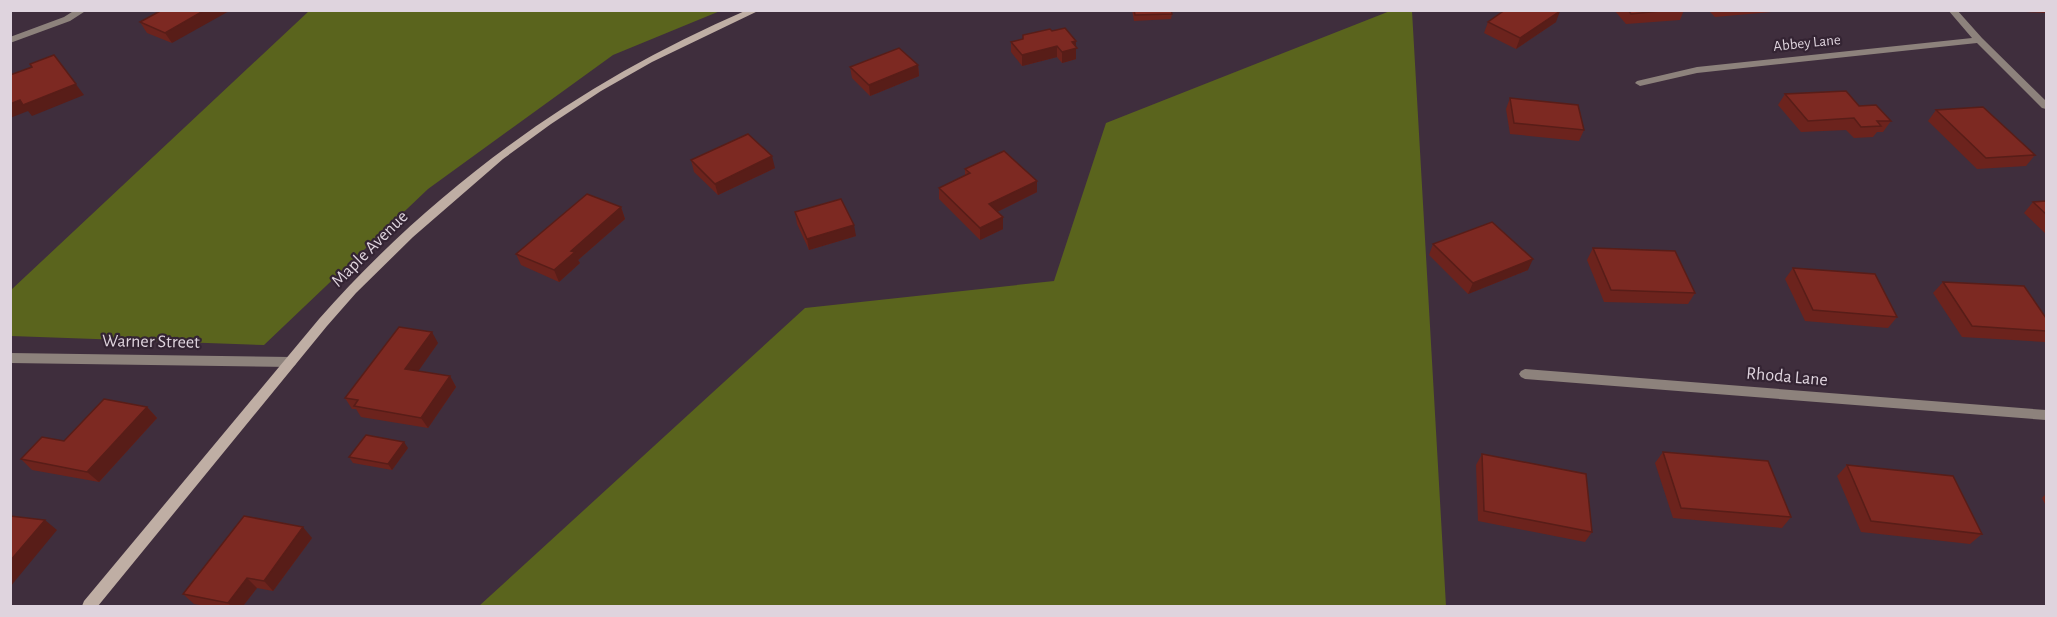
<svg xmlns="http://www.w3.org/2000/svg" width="2057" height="617" viewBox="0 0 2057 617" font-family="'Alegreya Sans',sans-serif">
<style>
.forest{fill:#5a641d}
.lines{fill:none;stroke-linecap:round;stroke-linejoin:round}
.street{fill:#8d827c;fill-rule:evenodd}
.secondary{fill:#bfaea4;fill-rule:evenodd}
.wall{fill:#6c231d}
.shaded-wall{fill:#581d18}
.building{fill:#7d2922;stroke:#581d18;stroke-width:1.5}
.labels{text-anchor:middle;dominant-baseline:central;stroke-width:4.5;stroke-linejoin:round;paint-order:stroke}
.far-street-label{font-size:15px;fill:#dfd4de;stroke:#342433}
.street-label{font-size:18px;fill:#dfd4de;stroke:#342433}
</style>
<rect width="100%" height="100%" fill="#3f2e3d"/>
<g class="forest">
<path d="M309,11H720L613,55L428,189L264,345L11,336V290Z"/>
<path d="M1390,11H1412L1446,606H479L805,308L1054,281L1106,123Z"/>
</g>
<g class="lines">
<g class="street">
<path d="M75,10H87L70,21L10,43V37L64,17Z"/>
<path d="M1948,10H1957L1982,38L2046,101V109L2042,108L1977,43L1697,73L1640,86L1635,83L1637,81L1697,67L1972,38Z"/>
<path d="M10,353L291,357L295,359L297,362L295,365L291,367L10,363Z"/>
<path d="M1525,369L2046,410V420L1525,379L1521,377L1519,374L1521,371Z"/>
</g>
<path class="secondary" d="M747,10H760L652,62L601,91L551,124L503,159L413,237L356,293L327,326L98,606H82L84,601L319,319C438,184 582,81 747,10Z"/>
</g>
<g class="wall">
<path d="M162,10L172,43L147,33L140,22Z"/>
<path d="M1132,10H1171L1172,14L1171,19L1134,21Z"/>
<path d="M1614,10H1684L1680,20L1626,24Z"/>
<path d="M1708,10H1794L1715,17Z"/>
<path d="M2025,10H2046V13L2026,12Z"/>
<path d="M1488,22H1556L1516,49L1484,33Z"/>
<path d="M1052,31L1076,41V59L1062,63L1057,57L1022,66L1011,52V42Z"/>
<path d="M918,65L919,76L870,96L852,78L850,67Z"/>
<path d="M1785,94L1859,106L1891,121L1883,132H1877L1873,137L1854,138L1846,130L1801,132L1778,105Z"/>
<path d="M1510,98L1584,130L1579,141L1510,134L1506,109Z"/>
<path d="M1936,110L2035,155L2026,166L1977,169L1928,121Z"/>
<path d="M691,160L775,168L718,195L694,172Z"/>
<path d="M965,169L1037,192L997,212L1003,229L980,240L939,199V188L965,176Z"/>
<path d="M2046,201V234L2024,213L2033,202Z"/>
<path d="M621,207L625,219L578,260L580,263L559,282L521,265L516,254Z"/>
<path d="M795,212L856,236L809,250L797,224Z"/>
<path d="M1433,244L1528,270L1468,294L1429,255Z"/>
<path d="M1593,248L1695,293L1688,304L1604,302L1587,260Z"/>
<path d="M1793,268L1897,317L1888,328L1805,321L1785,279Z"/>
<path d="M1943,282L2046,318V341L2045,342L1962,337L1933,293Z"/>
<path d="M438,343L418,371L450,376L456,387L428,428L361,417L356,409H352L345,398Z"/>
<path d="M147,407L157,418L99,482L32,470L21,459Z"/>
<path d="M408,448L392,470L353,463L349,457Z"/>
<path d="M1663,452L1791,517L1782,528L1673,518L1655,463Z"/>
<path d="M1482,454L1592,532L1585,542L1478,521L1476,465Z"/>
<path d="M1847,465L1982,534L1970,544L1861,532L1837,476Z"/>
<path d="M2046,494V506L2042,498Z"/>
<path d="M312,538L273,591L257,588L243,606H205L194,604L183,594Z"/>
</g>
<g class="shaded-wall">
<path d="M205,10H231L172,43L165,33Z"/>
<path d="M1560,11L1556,22L1516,49L1520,38Z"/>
<path d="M1076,41V59L1062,63V52L1072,42Z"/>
<path d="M1057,46V57L1022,66V55Z"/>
<path d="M54,55L84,95L32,116L28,111L10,118V104Z"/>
<path d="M918,65L919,76L870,96L869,85Z"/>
<path d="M772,156L775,168L718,195L715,184Z"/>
<path d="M1037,181V192L989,216V204Z"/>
<path d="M621,207L625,219L578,260L580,263L559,282L554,270L571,251Z"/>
<path d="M1003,217V229L980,240V228Z"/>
<path d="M854,225L856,236L809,250L807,239Z"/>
<path d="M1533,259L1528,270L1468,294L1473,283Z"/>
<path d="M432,332L438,343L412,380L405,369Z"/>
<path d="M450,376L456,387L428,428L421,418Z"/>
<path d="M147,407L157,418L99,482L87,472Z"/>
<path d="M404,442L408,448L392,470L388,464Z"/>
<path d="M45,520L57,530L10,587V561Z"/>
<path d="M303,527L312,538L273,591L264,581Z"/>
<path d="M247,578L257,588L243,606H231L228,603Z"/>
</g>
<g class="building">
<path d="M162,10H205L165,33L140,22Z"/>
<path d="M1134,10H1171L1172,14L1135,15Z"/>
<path d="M1505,10H1559L1560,11L1520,38L1488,22Z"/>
<path d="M1628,10H1670L1631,14Z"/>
<path d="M1065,28L1076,41L1072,42L1077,48L1062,52L1057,46L1022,55L1011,42L1023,39V35L1050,29L1052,31Z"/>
<path d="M899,48L918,65L869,85L850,67Z"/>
<path d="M54,55L76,84L23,105L20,100L10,104V75L32,67L30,64Z"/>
<path d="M1846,91L1859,106L1876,105L1891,121H1877L1881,126L1861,127L1854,118L1808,121L1785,94Z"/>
<path d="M1510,98L1578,105L1584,130L1514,123Z"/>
<path d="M1983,107L2035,155L1986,158L1936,110Z"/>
<path d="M748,134L772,156L715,184L691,160Z"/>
<path d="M1004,151L1037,181L989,204L1003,217L980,228L939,188L970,173L965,169Z"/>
<path d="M587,194L621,207L571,251L575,252L554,270L516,254Z"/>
<path d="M841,199L854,225L807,239L795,212Z"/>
<path d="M2046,201V214L2033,202Z"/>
<path d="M1492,222L1533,259L1473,283L1433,244Z"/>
<path d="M1593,248L1675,251L1695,293L1611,290Z"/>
<path d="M1793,268L1875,274L1897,317L1813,310Z"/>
<path d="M1943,282L2024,286L2046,318V331L1972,326Z"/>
<path d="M399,327L432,332L405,369L450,376L421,418L354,406L358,400L345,398Z"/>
<path d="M104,399L147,407L87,472L21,459L42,437L64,441Z"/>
<path d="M366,435L404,442L388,464L349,457Z"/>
<path d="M1663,452L1768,461L1791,517L1681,508Z"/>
<path d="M1482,454L1586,474L1592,532L1484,511Z"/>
<path d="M1847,465L1953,476L1982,534L1871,521Z"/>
<path d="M10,516L45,520L10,561Z"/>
<path d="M244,516L303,527L264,581L247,578L228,603L183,594Z"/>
</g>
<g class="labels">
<g class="far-street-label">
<text transform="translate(1807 43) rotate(-6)">Abbey Lane</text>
</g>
<g class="street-label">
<text transform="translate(370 249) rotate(-45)">Maple Avenue</text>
<text transform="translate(151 342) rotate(1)">Warner Street</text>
<text transform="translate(1787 377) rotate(5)">Rhoda Lane</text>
</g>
</g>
<rect width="2057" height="617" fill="none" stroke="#dfd4de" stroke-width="24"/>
</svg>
